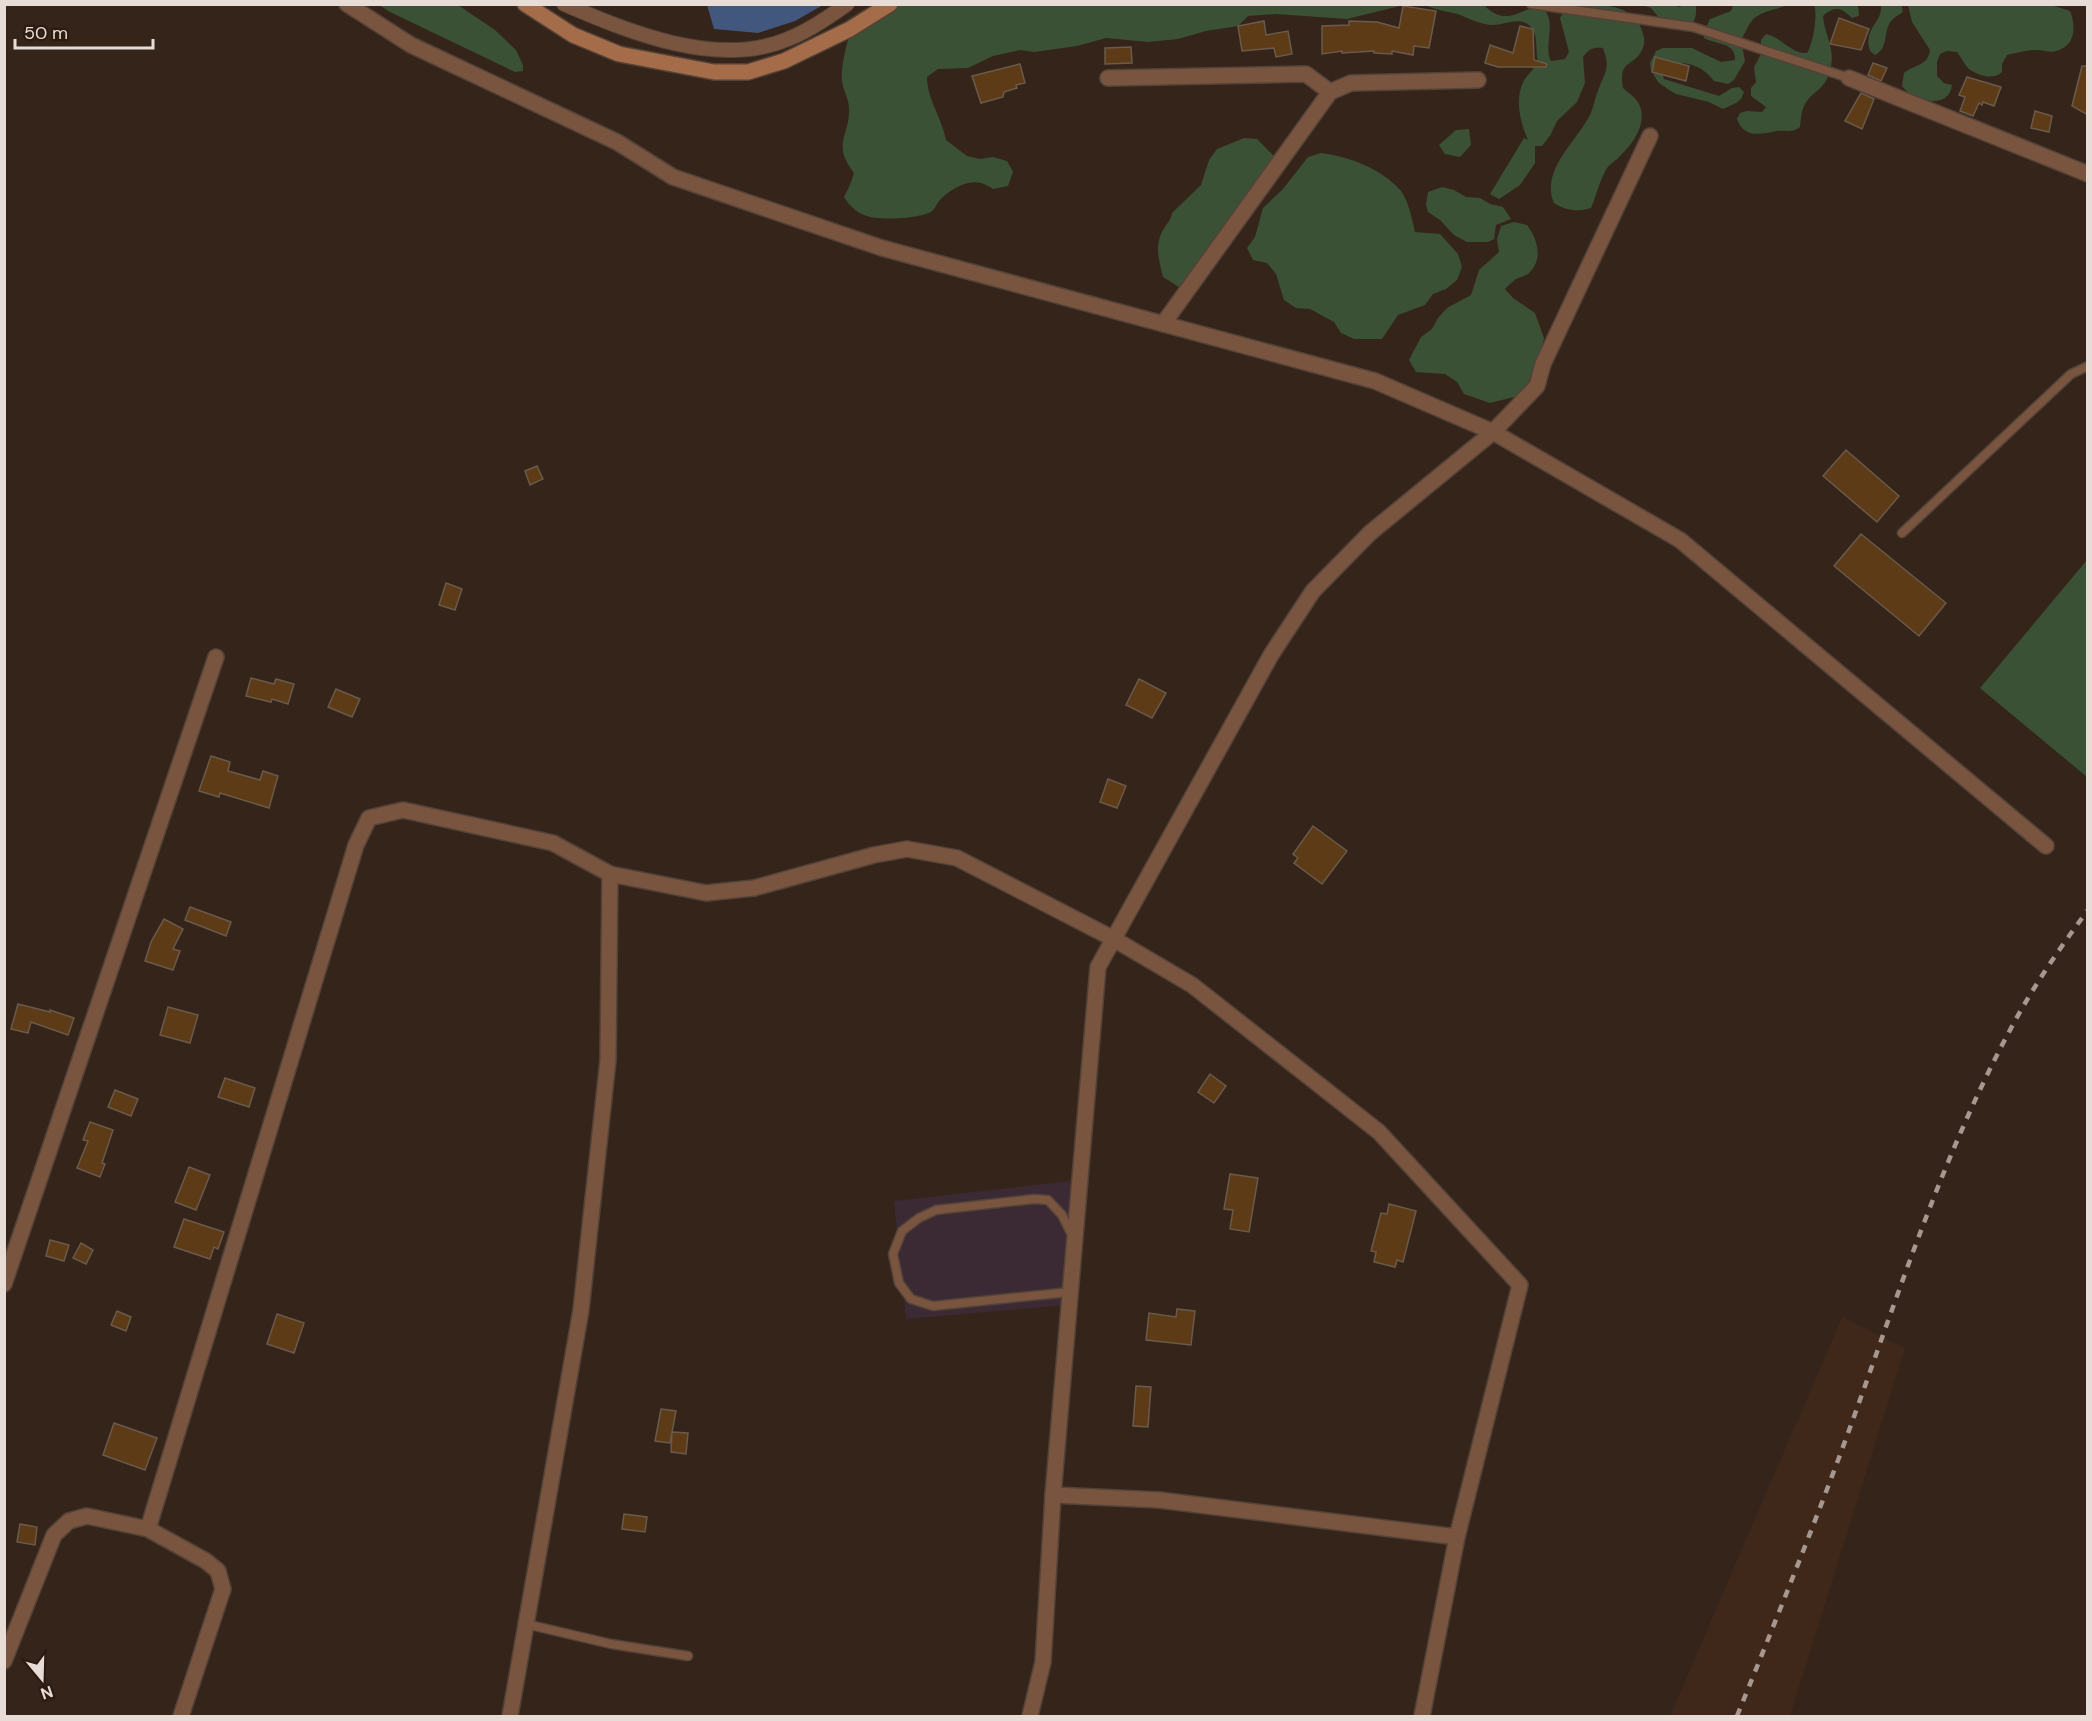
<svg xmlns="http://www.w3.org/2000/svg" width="2092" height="1721" viewBox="0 0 2092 1721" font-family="'DM Sans',sans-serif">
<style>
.commercial{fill:#3b2a33}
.built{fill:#3f281a}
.green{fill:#3a5135}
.water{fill:#42577d}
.building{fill:#5d3b17;stroke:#6a5a4b;stroke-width:1.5}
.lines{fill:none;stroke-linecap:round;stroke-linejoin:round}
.service-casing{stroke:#524238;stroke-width:11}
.pedestrian-casing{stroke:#524238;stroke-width:16}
.minor-casing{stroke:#524238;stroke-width:18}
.secondary-casing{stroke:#524238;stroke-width:18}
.service{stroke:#79543f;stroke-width:8}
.pedestrian{stroke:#79543f;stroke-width:14}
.minor{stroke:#79543f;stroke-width:15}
.secondary{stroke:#a56c4a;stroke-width:15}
.rail{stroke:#a69890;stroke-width:4.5;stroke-dasharray:8 8;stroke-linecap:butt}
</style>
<rect width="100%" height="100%" fill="#35241a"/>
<path class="commercial" d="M1080,1180L1067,1305L906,1319L894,1201Z"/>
<path class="built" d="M1842,1317L1905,1348L1790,1716H1670Z"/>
<g class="green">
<path d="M903,4L1404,5L1347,19L1276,14L1248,16L1238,26L1206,31L1178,39L1148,42L1106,38L1077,46L1034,52L1020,50L993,56L968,68L938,69L927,77C927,99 942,118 946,140L967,156L980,159L993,157L1007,161L1013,172L1008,186L993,189C990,187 985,184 981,183C967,179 949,190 940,200C937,203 935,209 932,211C921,219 876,221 864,215C855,211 849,205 844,197L850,185L854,173C831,143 850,137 849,108C849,99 843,90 842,81C840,67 850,25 859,15C871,3 889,8 903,4Z"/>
<path d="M379,5H458L495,30L516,50L523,65V71L515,72L390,12Z"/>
<path d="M1425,5H1484C1510,32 1525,0 1544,10C1557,22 1543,47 1551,61L1565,59L1569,52L1560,18L1567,5C1591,5 1630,0 1641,28C1644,36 1646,42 1642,50C1633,68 1618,59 1623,88C1628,93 1634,96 1637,101C1650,119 1634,143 1621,155C1617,160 1611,163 1607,168C1599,181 1597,195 1591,208C1578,212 1566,211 1554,203C1540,171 1576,142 1590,115C1594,106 1595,97 1599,88C1606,70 1610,68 1603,48C1593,47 1589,49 1583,57L1585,83L1577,102L1557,121L1551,134L1542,146H1535V163L1520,185L1499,199L1490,194L1524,138L1528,140C1521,124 1515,102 1522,85C1525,76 1534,70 1538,62C1535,50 1539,36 1530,26C1521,16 1504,25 1493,25C1480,25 1469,18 1457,14C1446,11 1435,10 1425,5Z"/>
<path d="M1642,5H1673L1679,7L1686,5H1696C1696,14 1697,20 1689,27L1660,19L1651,8Z"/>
<path d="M1733,5H1787C1777,10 1758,11 1751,22C1747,27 1745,34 1741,40L1745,61L1734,80L1728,84L1714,81C1702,66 1690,62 1671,63L1662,72L1664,79L1719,96L1732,88L1739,87L1744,92L1741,99L1736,103L1723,109L1709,102L1676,94L1669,90L1658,82L1651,70L1650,63L1656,51L1663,48H1692L1721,62L1735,60C1736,42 1717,45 1704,38V32L1710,19L1731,11Z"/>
<path d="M1814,5H1858L1859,16L1852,18C1842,8 1835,5 1823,16C1824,33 1835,48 1831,66C1826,91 1815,88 1805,104C1801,111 1801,119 1800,127C1793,133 1786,130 1777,131C1761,134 1744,139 1737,119L1740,113L1747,111L1762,112L1766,107L1751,96V88L1756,82L1754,67L1761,54V40L1766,34C1783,38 1791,54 1807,53C1813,44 1818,14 1814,5Z"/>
<path d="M1881,5H1901C1906,15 1899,13 1893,19C1882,29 1890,48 1875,55L1870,51C1863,27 1883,23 1881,5Z"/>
<path d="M1908,5H2051L2070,11C2076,26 2076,46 2056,51C2050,53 2043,50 2036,50C2028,50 2016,53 2007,55L2002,64V72C1994,81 1977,75 1969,69C1964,64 1961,57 1957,52L1947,51L1940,54L1937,62V76L1944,83L1952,85C1949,111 1912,101 1902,86L1904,73C1915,64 1928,66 1930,50L1912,22Z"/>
<path d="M1469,129L1471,145L1460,157L1445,154L1439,145L1456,130Z"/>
<path d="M1244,138L1257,139L1276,158L1182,289L1163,277C1159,260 1154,246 1163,230C1166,224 1171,221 1172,213L1201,185L1209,160L1217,149Z"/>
<path d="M1321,153C1350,157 1381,168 1401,191C1409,202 1412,219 1415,232L1440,234L1458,254L1462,267L1457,280L1446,289L1433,294L1425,305L1398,315L1382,339H1354L1341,333L1334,322L1310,309L1296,308L1284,300L1276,274L1267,263L1253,260L1247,248L1255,237L1263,208L1283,189L1308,157Z"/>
<path d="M1442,187L1454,190L1466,197L1480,198L1490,204L1503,207L1511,219L1496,225L1494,239L1488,242H1467L1454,235L1440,220L1428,212L1426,205L1428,192Z"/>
<path d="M1514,222L1527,225C1537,238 1544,259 1529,273C1526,276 1520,277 1516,279C1512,282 1508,286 1505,289L1513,298L1535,313L1544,338L1536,379L1525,387L1518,396L1490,403L1464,394L1457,382L1445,374L1416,372L1409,360L1421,337L1432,329L1438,318L1447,308L1471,295L1479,270L1499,252L1497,239L1501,226Z"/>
<path d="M2087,560V777L1980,688Z"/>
</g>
<path class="water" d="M707,5V4L823,5L795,21L758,33L714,29Z"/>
<g class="building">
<path d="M1403,6L1436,11L1429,48L1414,46L1413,55L1392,51V54L1374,53V51L1342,53V51L1322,54V26L1349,25V21L1377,22L1399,28Z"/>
<path d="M1839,18L1869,29L1861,50L1830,44Z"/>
<path d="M1264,21L1266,35L1288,31L1292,54L1276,57L1274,48L1242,51L1238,26Z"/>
<path d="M1520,26L1533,29L1534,60L1547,64L1546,67H1498L1485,63L1490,45L1513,53Z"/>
<path d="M1131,47L1132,63L1105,64V48Z"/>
<path d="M1655,57L1689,66L1686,81L1652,72Z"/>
<path d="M1873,63L1887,68L1881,81L1868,75Z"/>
<path d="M1020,64L1025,83L1016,85L1017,88L1004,92L1003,97L981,103L972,76Z"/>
<path d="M2082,66H2088V115L2072,106Z"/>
<path d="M1967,77L2001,87L1994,106L1983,102L1982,105L1979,103L1973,116L1960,111L1965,97L1959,95Z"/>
<path d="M1861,93L1874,99L1862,129L1845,121Z"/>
<path d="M2035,111L2052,116L2049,132L2031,128Z"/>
<path d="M1846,450L1899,496L1877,522L1823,476Z"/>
<path d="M537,466L543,479L530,485L525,471Z"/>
<path d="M1861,534L1946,603L1919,636L1834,566Z"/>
<path d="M446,583L462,589L455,610L439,605Z"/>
<path d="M251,678L274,684L276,679L294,684L288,704L272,699L271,702L246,696Z"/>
<path d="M1139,679L1166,693L1152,718L1126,705Z"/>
<path d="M336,689L360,699L352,717L328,707Z"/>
<path d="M211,756L230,762L228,771L260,780L263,771L278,776L269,808L220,793L219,797L199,791Z"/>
<path d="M1108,779L1126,786L1117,808L1100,802Z"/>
<path d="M1313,826L1347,851L1322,884L1294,863L1298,858L1293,854Z"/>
<path d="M190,907L231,922L226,936L185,920Z"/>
<path d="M164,919L183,929L173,949L180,951L173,970L145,961L151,942Z"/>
<path d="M18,1004L50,1012V1010L74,1018L68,1035L31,1022L28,1033L11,1029Z"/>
<path d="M168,1007L198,1015L190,1043L160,1035Z"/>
<path d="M1210,1074L1226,1086L1214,1103L1198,1092Z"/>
<path d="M225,1078L255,1088L249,1107L218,1097Z"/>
<path d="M115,1090L138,1099L131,1116L108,1107Z"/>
<path d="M90,1122L113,1130L102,1163L105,1164L100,1177L77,1168L88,1141L83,1140Z"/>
<path d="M189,1167L210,1175L196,1210L175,1202Z"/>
<path d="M1230,1174L1258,1178L1249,1232L1230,1229L1233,1210L1224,1209Z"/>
<path d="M1389,1204L1416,1211L1403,1262L1397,1260L1395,1267L1374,1262L1376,1252L1371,1251L1381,1213L1387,1214Z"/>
<path d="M184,1219L224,1232L218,1249L214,1247L210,1259L174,1247Z"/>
<path d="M50,1240L69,1245L64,1261L46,1256Z"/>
<path d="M81,1243L93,1250L86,1264L73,1258Z"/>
<path d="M1177,1309L1195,1311L1191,1345L1146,1340L1149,1313L1176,1317Z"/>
<path d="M117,1311L131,1317L126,1331L111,1325Z"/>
<path d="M277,1314L304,1323L294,1353L267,1344Z"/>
<path d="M1136,1386L1151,1387L1148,1427L1133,1426Z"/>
<path d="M661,1409L676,1411L670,1443L655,1441Z"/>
<path d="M114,1423L157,1438L145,1470L103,1455Z"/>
<path d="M672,1432L688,1433L686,1454L671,1452Z"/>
<path d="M624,1514L647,1517L645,1532L622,1529Z"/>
<path d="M20,1524L37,1527L35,1545L17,1542Z"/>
</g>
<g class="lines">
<g class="service-casing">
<g id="service">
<path d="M1531,4L1693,27L1849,78"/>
<path d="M1902,533L2071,374L2088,366"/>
<path d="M1070,1292L933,1306L911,1299L899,1283L893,1254L902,1231L919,1218L936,1210L1034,1199L1048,1200L1062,1215L1073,1237"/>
<path d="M526,1624L611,1644L688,1656"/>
</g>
</g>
<g class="pedestrian-casing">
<path id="pedestrian" d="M564,4C629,32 718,69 788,39C809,31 829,17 847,4"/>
</g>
<g class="minor-casing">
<g id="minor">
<path d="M347,4L411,45L617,142L673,177L882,248L1375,381L1493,432L1680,540L2046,846"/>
<path d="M1108,78L1306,74L1330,92"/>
<path d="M1849,78L2088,174"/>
<path d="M1163,324L1330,92L1351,83L1478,80"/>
<path d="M4,1284L216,657"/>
<path d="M1053,1495L1159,1500L1457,1537"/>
<path d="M148,1529L356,845L369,818L403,810L553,843L610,874L706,893L754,888L874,855L907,849L957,858L1112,938L1192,985L1379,1132L1520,1285L1457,1537L1422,1716"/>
<path d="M4,1661L54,1535L69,1521L87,1516L148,1529L206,1561L218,1571L223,1589L181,1716"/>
<path d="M510,1716L581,1310L608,1060L610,874"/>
<path d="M1030,1716L1043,1662L1053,1495L1098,967L1271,655L1313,591L1370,533L1493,432L1537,386L1543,364L1650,136"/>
</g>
</g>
<g class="secondary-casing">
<path id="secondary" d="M525,4L573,35L619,54L714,72H748L784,61L850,29L890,4"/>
</g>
<use href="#service" class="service"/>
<use href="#pedestrian" class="pedestrian"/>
<use href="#minor" class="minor"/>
<use href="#secondary" class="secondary"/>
<path class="rail" d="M1737,1716C1772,1630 1807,1543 1840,1455C1894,1309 1940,1157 2016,1019C2037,981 2062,945 2088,910"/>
</g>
<rect width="2092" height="1721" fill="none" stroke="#e8ddd6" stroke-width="12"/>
<g transform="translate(42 1679) rotate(161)" stroke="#2b1b11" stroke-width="4.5" paint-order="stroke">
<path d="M0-4.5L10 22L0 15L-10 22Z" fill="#e8ddd6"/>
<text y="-9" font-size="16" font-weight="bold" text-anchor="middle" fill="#e8ddd6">N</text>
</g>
<path d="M15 39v9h138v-9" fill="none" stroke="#e8ddd6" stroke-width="3"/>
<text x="24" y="39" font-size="18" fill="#e8ddd6" stroke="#2b1b11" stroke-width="4.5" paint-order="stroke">50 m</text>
</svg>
